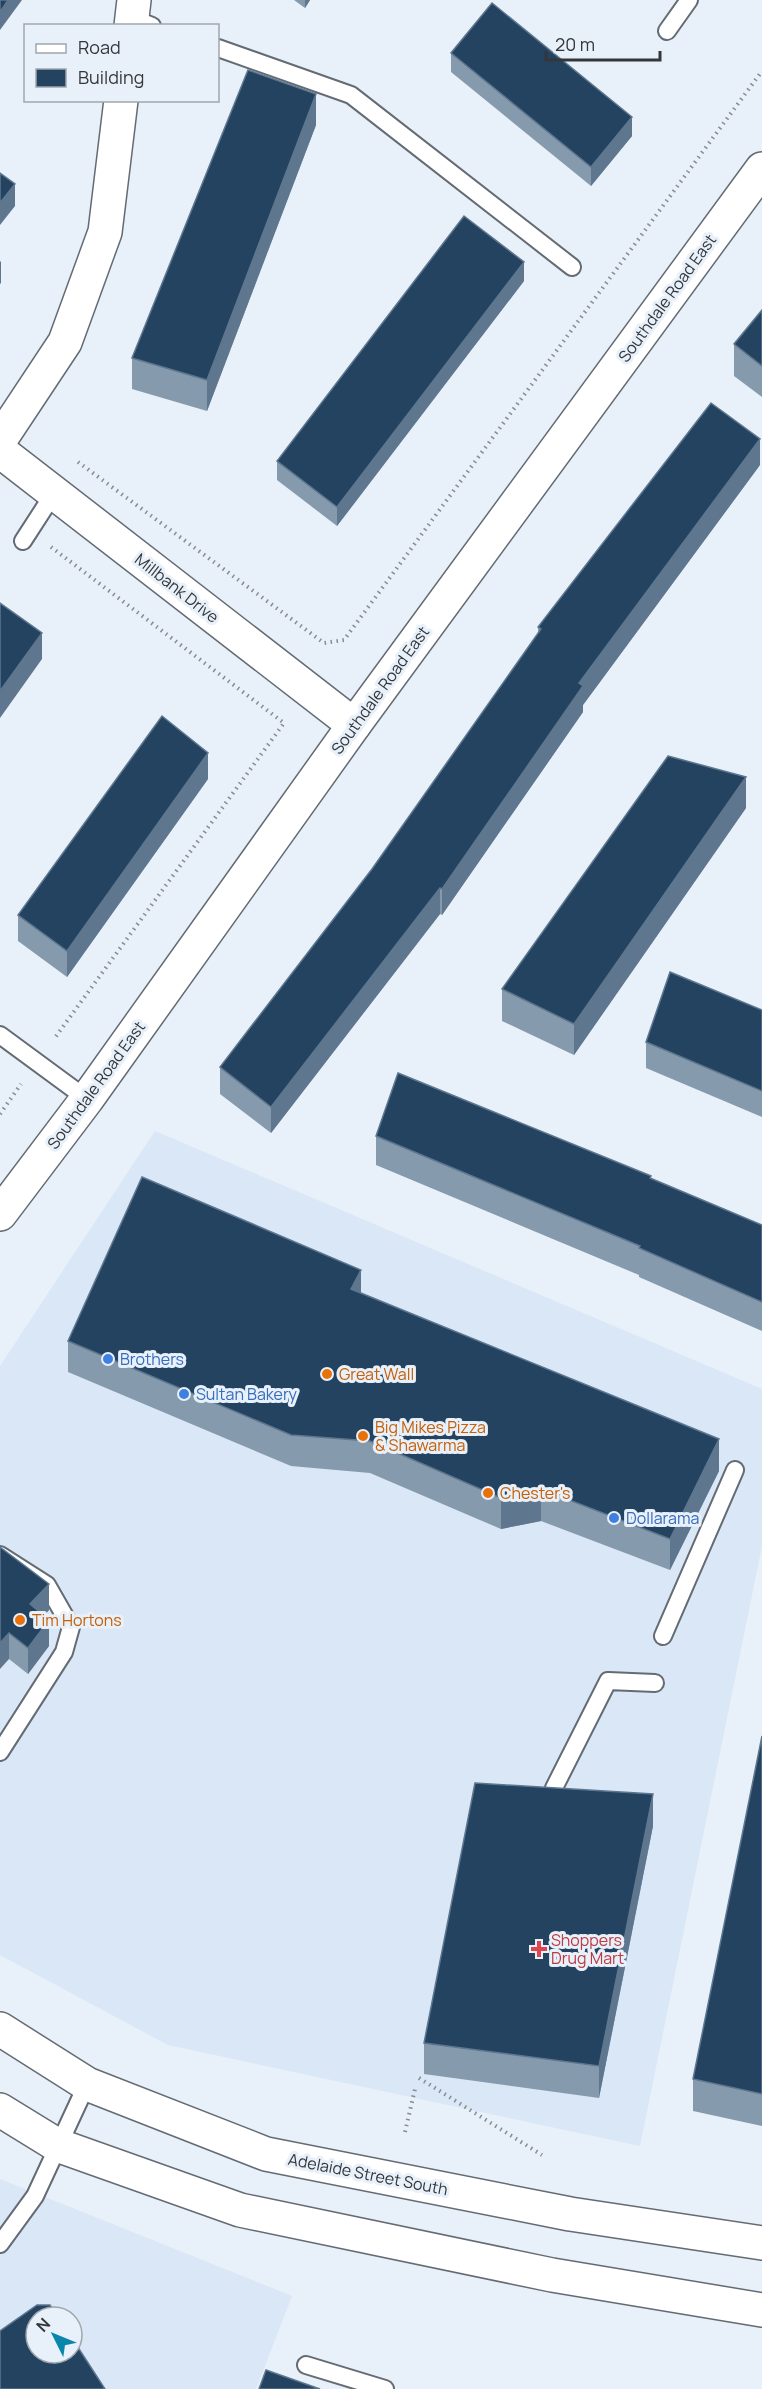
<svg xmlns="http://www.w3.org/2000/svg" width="762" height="2389" viewBox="0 0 762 2389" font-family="Manrope,sans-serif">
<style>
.built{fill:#d9e7f6;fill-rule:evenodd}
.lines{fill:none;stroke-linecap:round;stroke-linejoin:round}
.lane-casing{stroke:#646b73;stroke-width:20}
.street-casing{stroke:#646b73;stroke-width:36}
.secondary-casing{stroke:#646b73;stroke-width:36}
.path{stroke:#878c92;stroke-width:4;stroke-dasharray:1.5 4.5;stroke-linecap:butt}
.lane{stroke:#fff;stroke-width:16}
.street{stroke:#fff;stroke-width:33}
.secondary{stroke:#fff;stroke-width:33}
.wall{fill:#869aad}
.shaded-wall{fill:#5e778f}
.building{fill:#234361;stroke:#5e778f;stroke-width:1.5}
.shop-dot{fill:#3f7fe0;stroke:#e8f0f9;stroke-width:2}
.food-dot{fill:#e8710a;stroke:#e8f0f9;stroke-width:2}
.health-dot{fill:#e0444e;stroke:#e8f0f9;stroke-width:2}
.labels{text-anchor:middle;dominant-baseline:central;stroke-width:6;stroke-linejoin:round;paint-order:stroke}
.street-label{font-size:16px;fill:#33363a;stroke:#e8f0f9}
.shop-label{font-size:16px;fill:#366cbe;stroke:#e8f0f9;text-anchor:start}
.food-label{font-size:16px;fill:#c56008;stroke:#e8f0f9;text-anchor:start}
.health-label{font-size:16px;fill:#be3a42;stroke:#e8f0f9;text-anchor:start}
</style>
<rect width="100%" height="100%" fill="#e8f0f9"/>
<g class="built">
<path d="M155,1131L762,1389V1546L640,2146L168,2045L0,1955V1366Z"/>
<path d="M0,2179L292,2296L256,2389H0ZM36,2317H72V2353H36Z"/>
</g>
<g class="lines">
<g class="lane-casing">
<g id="lane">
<path d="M132,18L152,26"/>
<path d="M667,31L689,0"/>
<path d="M218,48L351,95L572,267"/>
<path d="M23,541L54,493"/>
<path d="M0,1035L87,1099"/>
<path d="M0,1555L47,1585L71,1627L64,1652L0,1752"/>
<path d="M663,1636L735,1470"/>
<path d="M554,1788L608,1681L655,1683"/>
<path d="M0,2244L35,2196L87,2084"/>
<path d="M306,2365L385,2389"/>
</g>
</g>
<g class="street-casing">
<g id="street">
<path d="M131,26L134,0"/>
<path d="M0,440L65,342L105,232L121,100"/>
</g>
</g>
<g class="secondary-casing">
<g id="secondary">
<path d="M0,451L354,725"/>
<path d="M0,1214L87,1099L354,725L762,169"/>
<path d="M0,2029L87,2084L266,2154L570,2214L762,2243"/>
<path d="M0,2110L57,2145L240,2210L552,2275L762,2310"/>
</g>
</g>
<g class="path">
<path d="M78,462L324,643L344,640L762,71"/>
<path d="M51,547L284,723L54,1039"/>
<path d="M0,1114L21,1084"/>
<path d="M419,2078L542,2155"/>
<path d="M405,2132L415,2089"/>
</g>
<use href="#lane" class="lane"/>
<use href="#street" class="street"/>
<use href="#secondary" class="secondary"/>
</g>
<g class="wall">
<path d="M294,0H310L305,8Z"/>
<path d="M451,53L632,136L591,186L451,72Z"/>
<path d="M316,125L207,411L132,389V358Z"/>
<path d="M524,281L337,526L277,480V461Z"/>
<path d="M762,310V397L734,376V344Z"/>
<path d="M760,465L583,705V712L442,915L440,914L271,1133L220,1094V1067L372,869L538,634V627Z"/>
<path d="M208,779L67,977L18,941V915Z"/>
<path d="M746,808L574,1055L502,1021V989Z"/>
<path d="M762,1010V1117L646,1068V1042Z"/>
<path d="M376,1136L651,1179L762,1225V1331L639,1277V1275L376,1165Z"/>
<path d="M361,1293L719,1471L670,1570L541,1521L501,1529L370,1473L291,1466L68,1372V1341Z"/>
<path d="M0,1547L49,1610L44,1616L49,1646L28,1674L9,1659Z"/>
<path d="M762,1736V2126L693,2111V2079Z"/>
<path d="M653,1826L599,2098L424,2074V2043Z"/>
</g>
<g class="shaded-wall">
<path d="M8,0H22L0,30V12Z"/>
<path d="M305,0H310L305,8Z"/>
<path d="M316,94V125L207,411V380Z"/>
<path d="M632,117V136L591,186V167Z"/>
<path d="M15,184V206L0,225V203Z"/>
<path d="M1,261V283L0,284V262Z"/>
<path d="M524,262V281L337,526V507Z"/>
<path d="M760,439V465L583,705V712L442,915V889L579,683Z"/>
<path d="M42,633V659L0,718V691Z"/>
<path d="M208,753V779L67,977V951Z"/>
<path d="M746,777V808L574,1055V1024Z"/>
<path d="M440,888V914L271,1133V1107Z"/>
<path d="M361,1270V1302L351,1289Z"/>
<path d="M719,1439V1471L670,1570V1539Z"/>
<path d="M541,1489V1521L501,1529V1498Z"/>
<path d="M49,1584V1610L30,1631V1604Z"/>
<path d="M49,1620V1646L28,1674V1648Z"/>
<path d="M9,1633V1659L0,1669V1643Z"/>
<path d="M653,1794V1826L599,2098V2066Z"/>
</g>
<g class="building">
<path d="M0,0H8L0,12Z"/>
<path d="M492,3L632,117L591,167L451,53Z"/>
<path d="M248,70L316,94L207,380L132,358Z"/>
<path d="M0,173L15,184L0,203Z"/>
<path d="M464,216L524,262L337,507L277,461Z"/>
<path d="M762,310V366L734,344Z"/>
<path d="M711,403L760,439L579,683L583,686L442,889L440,888L271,1107L220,1067L372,869L541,629L538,627Z"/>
<path d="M0,603L42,633L0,691Z"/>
<path d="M162,716L208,753L67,951L18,915Z"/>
<path d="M668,756L746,777L574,1024L502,989Z"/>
<path d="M670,972L762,1010V1091L646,1042Z"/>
<path d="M398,1073L651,1176L650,1178L762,1225V1302L639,1248L640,1246L376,1136Z"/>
<path d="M142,1177L361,1270L351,1289L719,1439L670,1539L541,1489L501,1498L370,1441L291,1435L68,1341Z"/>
<path d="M0,1547L49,1584L30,1604L49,1620L28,1648L9,1633L0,1643Z"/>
<path d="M762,1736V2094L693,2079Z"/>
<path d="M475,1783L653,1794L599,2066L424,2043Z"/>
<path d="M37,2305H50L58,2317H36V2353H72V2338L105,2389H0V2331Z"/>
<path d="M266,2370L320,2389H259Z"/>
</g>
<g class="shop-dot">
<circle cx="108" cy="1359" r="6"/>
<circle cx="184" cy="1394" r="6"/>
<circle cx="614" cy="1518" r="6"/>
</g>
<g class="food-dot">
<circle cx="327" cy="1374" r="6"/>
<circle cx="363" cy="1436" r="6"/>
<circle cx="488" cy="1493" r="6"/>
<circle cx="20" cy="1620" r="6"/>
</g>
<path class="health-dot" d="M536 1940h6v6h6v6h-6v6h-6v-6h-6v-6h6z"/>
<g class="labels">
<g class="street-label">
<text transform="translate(667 298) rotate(-54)">Southdale Road East</text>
<text transform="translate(177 588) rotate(38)">Millbank Drive</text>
<text transform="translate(380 690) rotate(-54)">Southdale Road East</text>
<text transform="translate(96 1085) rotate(-54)">Southdale Road East</text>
<text transform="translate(368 2174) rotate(11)">Adelaide Street South</text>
</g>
<g class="shop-label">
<text x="120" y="1359">Brothers</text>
<text x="196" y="1394">Sultan Bakery</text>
<text x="626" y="1518">Dollarama</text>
</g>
<g class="food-label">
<text x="339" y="1374">Great Wall</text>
<text x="375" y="1427">Big Mikes Pizza<tspan x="375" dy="18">&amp; Shawarma</tspan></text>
<text x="500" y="1493">Chester's</text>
<text x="32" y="1620">Tim Hortons</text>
</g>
<g class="health-label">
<text x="551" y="1940">Shoppers<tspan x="551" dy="18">Drug Mart</tspan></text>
</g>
</g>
<rect x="24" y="24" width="195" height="78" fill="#e8f0f9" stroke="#a0a6ad" stroke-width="1.5"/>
<rect x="36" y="44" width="30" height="9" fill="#ffffff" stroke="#a0a6ad" stroke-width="1.5"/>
<text x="78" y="54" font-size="18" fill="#33363a">Road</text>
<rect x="36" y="69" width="30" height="18" fill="#234361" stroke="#a0a6ad" stroke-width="1.5"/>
<text x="78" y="84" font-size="18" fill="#33363a">Building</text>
<g transform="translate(54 2335) rotate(313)"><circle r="28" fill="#e8f0f9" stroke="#a0a6ad" stroke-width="1.5"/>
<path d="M0-4.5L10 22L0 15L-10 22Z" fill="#0987aa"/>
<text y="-9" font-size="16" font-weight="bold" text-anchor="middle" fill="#33363a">N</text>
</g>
<path d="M546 51v9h114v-9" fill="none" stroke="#33363a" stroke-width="3"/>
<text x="555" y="51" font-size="18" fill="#33363a" stroke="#e8f0f9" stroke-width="4.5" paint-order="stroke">20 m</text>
</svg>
